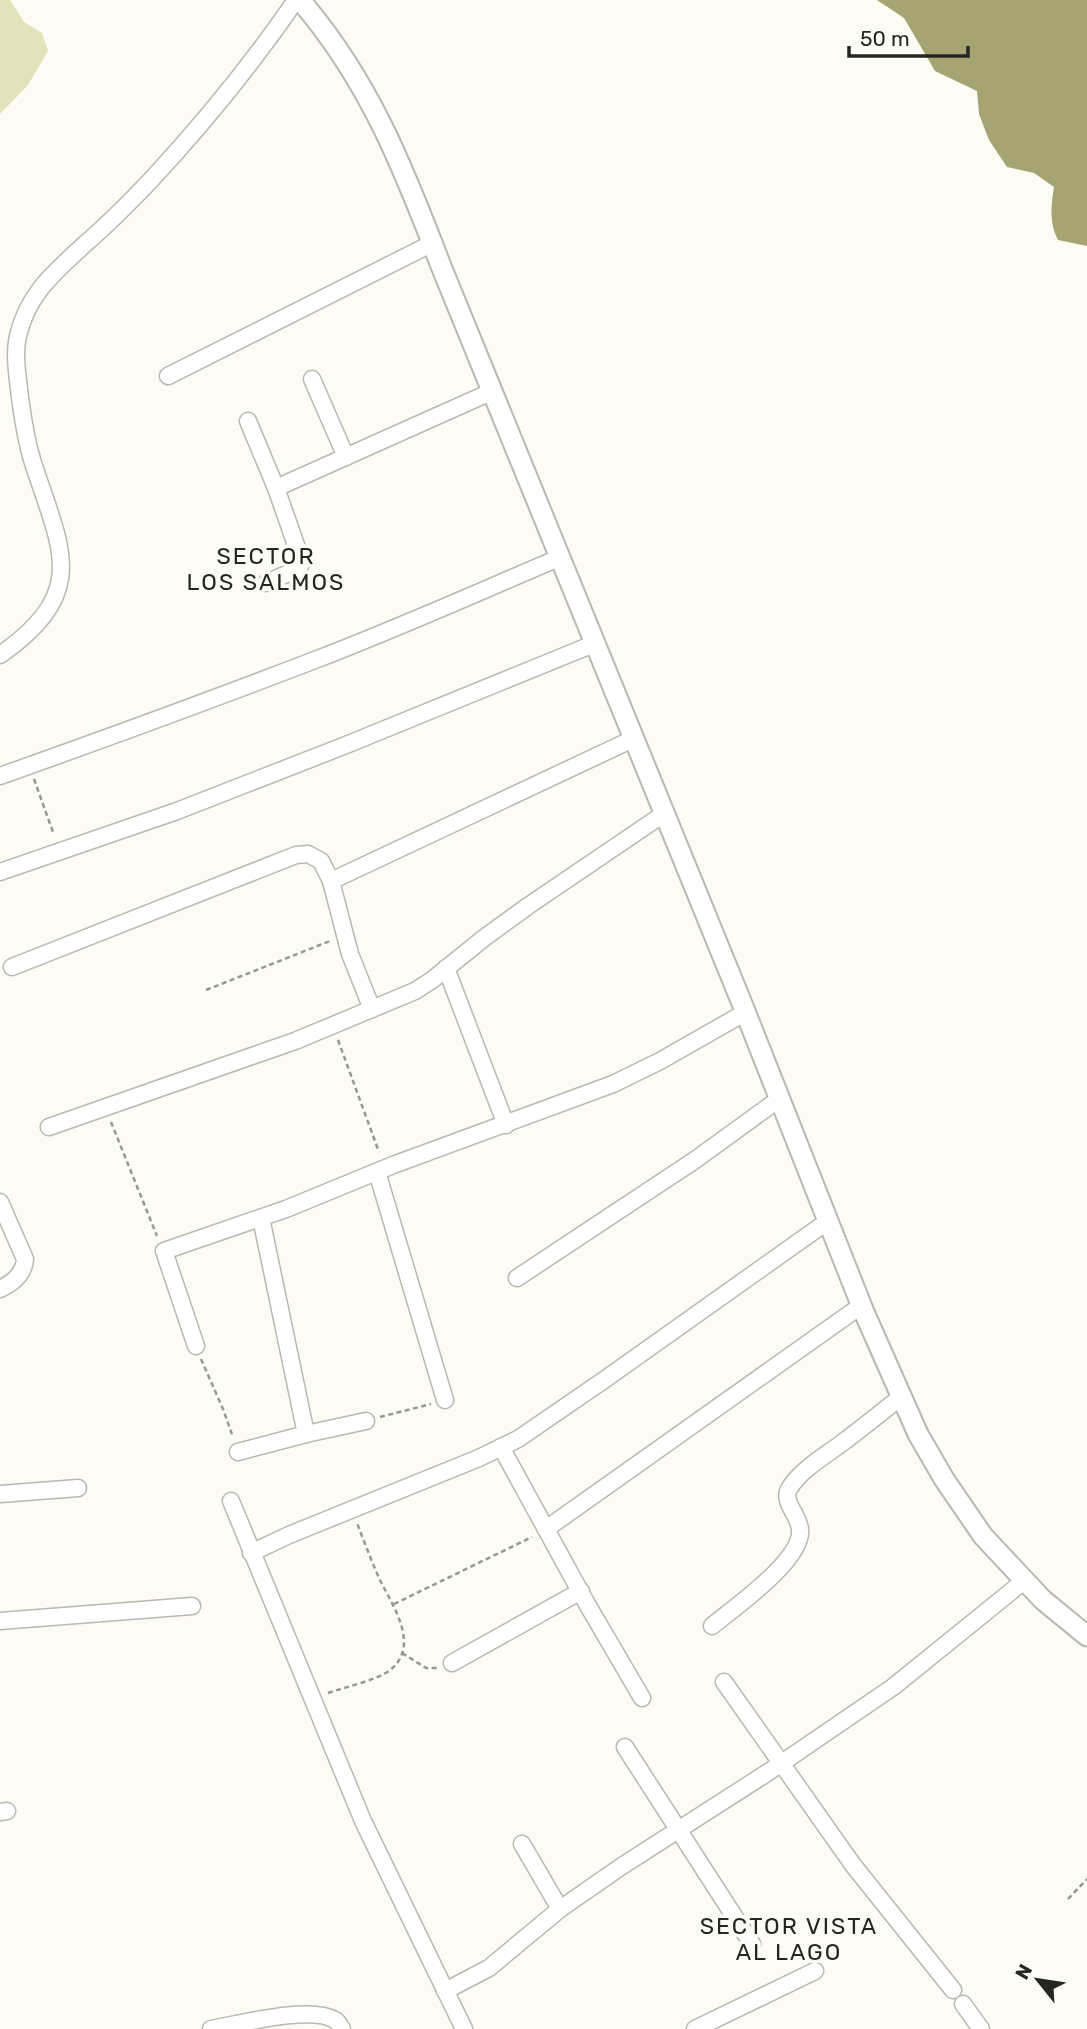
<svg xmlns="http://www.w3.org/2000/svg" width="1087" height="2029" viewBox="0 0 1087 2029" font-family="Rubik,sans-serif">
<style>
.green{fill:#e4e2bb}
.water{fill:#a7a473}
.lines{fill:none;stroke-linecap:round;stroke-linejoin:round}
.minor-casing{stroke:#b9b8b1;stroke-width:19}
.tertiary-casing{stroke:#b9b8b1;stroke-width:23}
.path{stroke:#989893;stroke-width:2.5;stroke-dasharray:5 3.5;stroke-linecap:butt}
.minor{stroke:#fff;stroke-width:16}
.tertiary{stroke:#fff;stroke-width:19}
.labels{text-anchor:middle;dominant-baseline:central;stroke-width:7;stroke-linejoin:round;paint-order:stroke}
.neighbourhood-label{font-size:23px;letter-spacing:2px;fill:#252522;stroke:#fcfcf4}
</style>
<rect width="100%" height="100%" fill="#fcfcf4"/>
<path class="green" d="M0,0H10L24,22L42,33L48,51L28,85L0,114Z"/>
<path class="water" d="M877,0H1087V246L1058,240C1049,223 1051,205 1054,187L1034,173L1007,167L989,140L979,114L977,91L935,71L904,18Z"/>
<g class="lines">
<g class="minor-casing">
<g id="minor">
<path d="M168,376L433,243"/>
<path d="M312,379L346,457"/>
<path d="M248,421L276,488L302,562L298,569L266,583"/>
<path d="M276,488L493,391"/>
<path d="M0,655C88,593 63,553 34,466C26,442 22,414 19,389C17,371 14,353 18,336C28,293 55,272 85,244C108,224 129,203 150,181C202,125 252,64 296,0"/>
<path d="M0,776C107,738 214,699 320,658C401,627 481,591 561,557"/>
<path d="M0,872L177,811L346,745L596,643"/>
<path d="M331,881L635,738"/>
<path d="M12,967L296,855L308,854L321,861L331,881L350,954L372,1009"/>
<path d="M446,968L506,1125"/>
<path d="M49,1127L295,1041L415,991L432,980L484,938L528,906L665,813"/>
<path d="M377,1172L445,1400"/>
<path d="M0,1202L25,1259C24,1274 13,1283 0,1289"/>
<path d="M261,1218L306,1434"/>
<path d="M517,1278L695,1160L779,1099"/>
<path d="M196,1346L164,1251L286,1209L393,1165L613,1084L660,1061L746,1012"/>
<path d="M501,1447L587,1604L642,1698"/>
<path d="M238,1452L306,1434L366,1421"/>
<path d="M0,1494L78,1488"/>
<path d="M231,1501L363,1821L464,2029"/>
<path d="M546,1529L862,1305"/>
<path d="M251,1553L289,1535L479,1458L518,1439L604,1380L828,1221"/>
<path d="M0,1621L192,1606"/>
<path d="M712,1626C735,1607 804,1559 800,1529C799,1515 782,1502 789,1489C799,1471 826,1455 842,1443C862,1428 882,1412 902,1396"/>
<path d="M452,1663L581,1591"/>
<path d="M724,1682L853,1865L953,1990"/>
<path d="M625,1747L752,1944"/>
<path d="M0,1812L7,1811"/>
<path d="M522,1844L560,1909"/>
<path d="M445,1991L489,1968L560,1909L622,1866L770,1771L893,1687L1024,1581"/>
<path d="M963,2004L981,2029"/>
<path d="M211,2029C240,2024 311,2005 335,2020C338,2022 340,2026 342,2029"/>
<path d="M695,2029L815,1971"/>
</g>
</g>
<g class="tertiary-casing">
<path id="tertiary" d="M300,0C369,80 404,169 441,266L741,1001L864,1312L918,1434L944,1479L983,1536L1043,1600L1087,1636"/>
</g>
<g class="path">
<path d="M34,779L54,835"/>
<path d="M206,990L330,941"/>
<path d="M338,1040L379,1152"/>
<path d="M111,1122L157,1236"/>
<path d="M201,1359L223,1409L233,1437"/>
<path d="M380,1417L431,1404"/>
<path d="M394,1604L532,1537"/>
<path d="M402,1653L426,1668H439"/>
<path d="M328,1693C345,1687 374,1681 389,1671C422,1646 392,1605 379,1578C371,1560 364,1541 357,1523"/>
<path d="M1068,1899L1087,1879"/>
</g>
<use href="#minor" class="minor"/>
<use href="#tertiary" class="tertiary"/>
</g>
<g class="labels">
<g class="neighbourhood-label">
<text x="266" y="556">SECTOR<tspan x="266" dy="26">LOS SALMOS</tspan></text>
<text x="789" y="1926">SECTOR VISTA<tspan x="789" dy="26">AL LAGO</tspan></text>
</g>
</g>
<g transform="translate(1038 1980) rotate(300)" stroke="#fcfcf4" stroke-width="5" paint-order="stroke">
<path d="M0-5L12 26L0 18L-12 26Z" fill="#252522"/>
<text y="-10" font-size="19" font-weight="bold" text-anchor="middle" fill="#252522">N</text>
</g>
<path d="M849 46v10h119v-10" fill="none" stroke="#252522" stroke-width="3.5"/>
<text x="860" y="46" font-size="21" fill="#252522" stroke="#fcfcf4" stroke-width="5" paint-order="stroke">50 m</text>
</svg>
